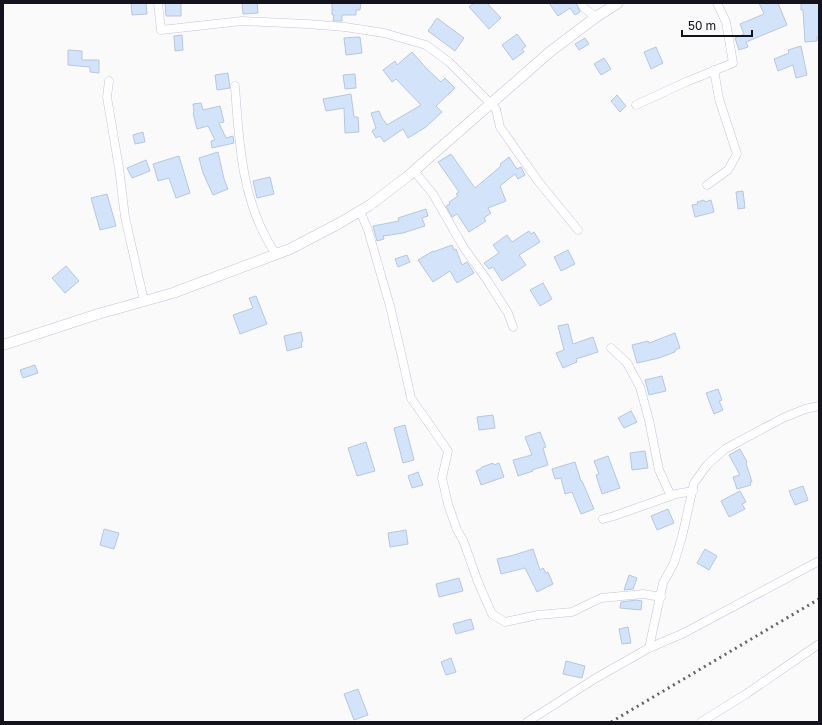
<svg xmlns="http://www.w3.org/2000/svg" width="822" height="725" viewBox="0 0 822 725" font-family="'Golos Text',sans-serif">
<style>
.building{fill:#d3e3fa;stroke:#b6c7e0}
.lines{fill:none;stroke-linecap:round;stroke-linejoin:round}
.minor-casing{stroke:#c6c3df;stroke-width:9}
.tertiary-casing{stroke:#c6c3df;stroke-width:11}
.minor{stroke:#fff;stroke-width:8}
.tertiary{stroke:#fff;stroke-width:10}
.rail{stroke:#64636a;stroke-width:3;stroke-dasharray:2 4;stroke-linecap:butt}
</style>
<rect width="100%" height="100%" fill="#fafafa"/>
<g class="building">
<path d="M131,3H146L147,14L132,15Z"/>
<path d="M165,3H181V16H166Z"/>
<path d="M242,3H257L258,13L243,14Z"/>
<path d="M332,3H361L360,10H356V15H342V21H333L334,15H332Z"/>
<path d="M474,3H487L501,18L489,29L469,7Z"/>
<path d="M549,3H576L580,12L575,15L570,8L558,16Z"/>
<path d="M759,3H778L787,25L746,42L748,47L739,50L735,38L744,34L740,24L764,14Z"/>
<path d="M801,3H819V37H817V41L805,42L803,10H801Z"/>
<path d="M437,18L464,38L455,51L428,31Z"/>
<path d="M517,34L526,46L522,49L524,52L513,60L502,45Z"/>
<path d="M182,35L183,50L175,51L174,36Z"/>
<path d="M360,37L362,53L346,55L344,38Z"/>
<path d="M585,38L589,44L579,50L575,44Z"/>
<path d="M801,46L807,75L796,78L793,65L778,71L774,59L789,53L788,50Z"/>
<path d="M656,47L663,63L651,69L644,52Z"/>
<path d="M68,50L82,51V60H99V73L90,72V67L68,65Z"/>
<path d="M412,52L427,69L441,82L445,78L455,88L436,106L442,112L426,127L408,138L403,129L384,142L380,136L376,138L372,131L376,128L371,113L379,111L382,118L387,125L421,105L396,79L392,82L383,70L395,61L397,65Z"/>
<path d="M604,58L611,69L601,75L594,64Z"/>
<path d="M228,73L230,88L217,90L215,75Z"/>
<path d="M355,74L356,88L345,89L343,75Z"/>
<path d="M351,94L354,117H358L359,132L345,133L344,108L326,111L323,99Z"/>
<path d="M617,95L626,106L620,112L611,101Z"/>
<path d="M201,103L203,110L220,106L224,122L219,123L226,138L233,136L234,143L212,148L211,141L215,140L208,126L197,129L193,113L194,112L193,104Z"/>
<path d="M143,132L145,142L135,144L133,135Z"/>
<path d="M218,152L224,179L228,189L213,195L203,173L199,158Z"/>
<path d="M451,154L475,188L501,166L500,164L509,157L517,169L521,167L525,175L518,179L515,174L500,186L506,201L488,208L491,213L484,218L486,221L469,232L457,214L452,217L446,206L450,204L449,202L458,196L456,194L459,192L438,162Z"/>
<path d="M179,156L190,193L176,198L169,178L158,181L153,164Z"/>
<path d="M146,160L150,171L132,178L127,168Z"/>
<path d="M270,177L274,194L257,198L253,181Z"/>
<path d="M743,191L745,208L738,209L736,192Z"/>
<path d="M107,194L116,226L100,230L91,198Z"/>
<path d="M704,200L705,202L711,200L714,212L695,217L692,205L698,204L697,202Z"/>
<path d="M426,209L428,216L422,218L425,226L403,233L383,236L384,239L377,241L373,226L399,221L398,218Z"/>
<path d="M529,231L531,234L534,232L540,242L519,255L526,265L502,281L493,267L489,269L484,263L499,253L493,245L507,235L512,242Z"/>
<path d="M452,245L454,250L456,249L462,265L467,262L474,273L457,283L450,271L433,282L418,260L433,251V252Z"/>
<path d="M568,250L575,264L561,271L554,257Z"/>
<path d="M407,255L410,262L398,267L395,259Z"/>
<path d="M66,266L79,281L65,293L52,278Z"/>
<path d="M543,283L552,299L540,306L530,290Z"/>
<path d="M256,296L267,324L240,334L233,315L253,308L249,298Z"/>
<path d="M568,324L573,344L593,337L598,352L576,359L577,362L563,368L556,353L564,350L558,326Z"/>
<path d="M301,332L303,341L301,342L302,347L287,351L284,336Z"/>
<path d="M675,333L680,348L675,350V352L659,358L637,363L632,345L648,341L649,343Z"/>
<path d="M35,365L38,373L23,378L20,370Z"/>
<path d="M662,376L666,391L649,395L645,380Z"/>
<path d="M718,389L722,400L719,401L723,410L714,414L706,393Z"/>
<path d="M631,411L637,422L624,428L618,418Z"/>
<path d="M493,415L495,428L479,430L477,417Z"/>
<path d="M405,425L414,460L403,463L394,428Z"/>
<path d="M540,432L546,447L543,448L548,465L532,470L533,471L518,476L513,460L532,455L525,437Z"/>
<path d="M366,442L375,471L357,476L348,448Z"/>
<path d="M740,449L747,462L746,463L752,482H750L751,485L737,489L733,477L740,475L729,455Z"/>
<path d="M645,451L648,468L632,470L630,453Z"/>
<path d="M608,456L620,488L602,494L596,475L599,474L594,461Z"/>
<path d="M575,462L581,481H582L594,509L581,514L572,492L565,494L561,478L555,479L552,469Z"/>
<path d="M493,463L494,465L499,463L504,477L481,485L476,471L482,468V467Z"/>
<path d="M418,472L423,485L412,488L408,476Z"/>
<path d="M803,486L808,500L795,505L789,491Z"/>
<path d="M740,491L746,502L742,504L745,509L729,517L721,501Z"/>
<path d="M668,509L674,523L657,530L651,516Z"/>
<path d="M104,529L119,533L114,549L100,545Z"/>
<path d="M406,530L408,544L390,547L388,533Z"/>
<path d="M533,549L540,570L543,568L546,573L548,572L553,584L537,592L525,568L501,574L497,559L514,555Z"/>
<path d="M705,549L717,556L709,570L697,563Z"/>
<path d="M629,575L637,578L633,589L624,590Z"/>
<path d="M459,578L463,591L439,597L436,584Z"/>
<path d="M636,600L642,601L641,610L620,608L621,602Z"/>
<path d="M471,619L474,629L456,634L453,624Z"/>
<path d="M628,627L631,643L622,644L619,629Z"/>
<path d="M451,658L456,672L446,675L441,662Z"/>
<path d="M566,661L585,666L582,678L563,674Z"/>
<path d="M358,689L368,715L354,720L344,694Z"/>
</g>
<g class="lines">
<g class="minor-casing">
<g id="minor">
<path d="M158,3L161,30L242,21L307,24L345,27L384,33L426,45L449,62L496,109L500,127L538,181L578,230"/>
<path d="M581,3L584,8L596,17"/>
<path d="M109,81L107,97L119,168L125,217L144,301"/>
<path d="M235,86C239,144 242,205 276,254"/>
<path d="M636,105L686,82L733,63L726,22L717,3"/>
<path d="M414,171L433,194L464,248L487,280L508,313L513,327"/>
<path d="M707,185L728,170L737,154L719,99L714,70"/>
<path d="M360,211L368,230L390,306L404,366L411,398L448,451L442,478L448,504L457,530L463,540L478,582L492,614L505,622L538,615L572,612L601,598L643,594L661,597"/>
<path d="M611,348L627,363L640,387L649,420L659,470L671,496"/>
<path d="M603,519L614,516L676,494L693,491"/>
<path d="M649,648L663,583L674,563L682,537L694,483L707,465L725,449L783,418L805,409L819,406"/>
<path d="M527,722L596,678L649,648L684,633L819,561"/>
<path d="M701,722L746,694L819,644"/>
</g>
</g>
<g class="tertiary-casing">
<path id="tertiary" d="M3,345L98,314L173,293L290,249L338,224L370,205L408,176L551,51L596,17L618,3"/>
</g>
<use href="#minor" class="minor"/>
<use href="#tertiary" class="tertiary"/>
<path class="rail" d="M611,722L819,599"/>
</g>
<rect width="822" height="725" fill="none" stroke="#14131d" stroke-width="8"/>
<path d="M682 30v6h70v-6" fill="none" stroke="#14131d" stroke-width="2"/>
<text x="688" y="30" font-size="12" fill="#14131d" stroke="#fafafa" stroke-width="3" paint-order="stroke">50 m</text>
</svg>
